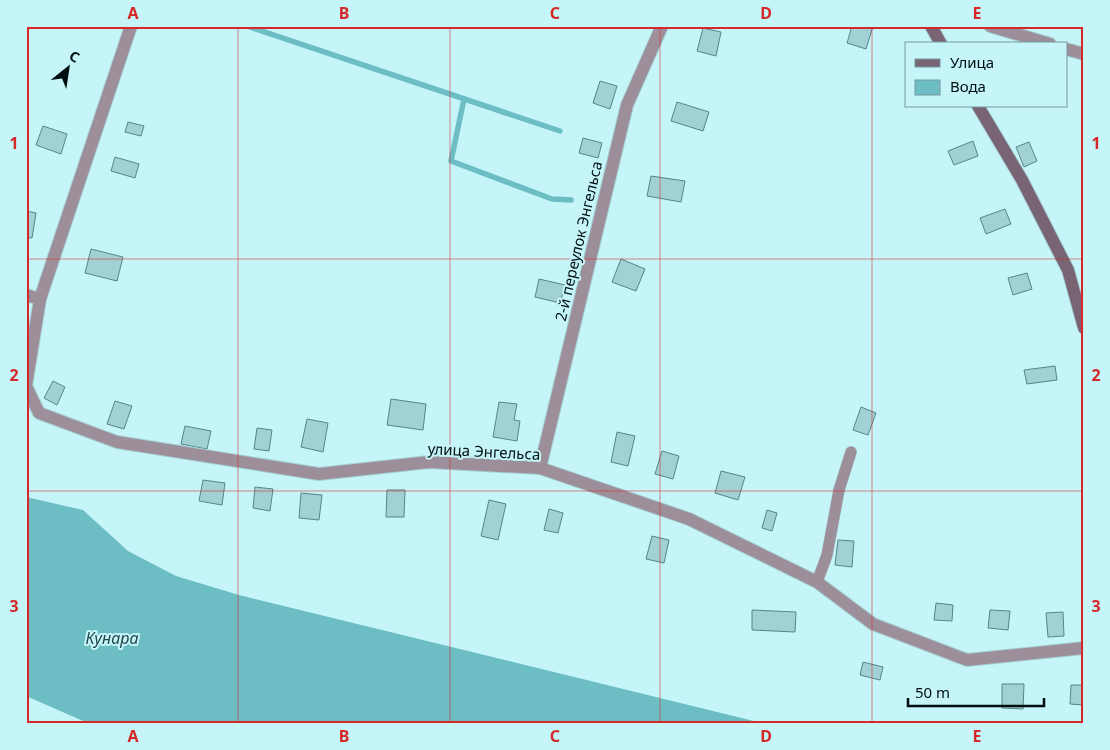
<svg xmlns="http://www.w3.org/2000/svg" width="1110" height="750" viewBox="0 0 1110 750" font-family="'Noto Sans',sans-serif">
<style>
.water{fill:#6cbdc4}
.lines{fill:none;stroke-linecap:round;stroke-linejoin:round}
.stream{stroke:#6cbdc4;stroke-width:5.5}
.building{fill:#a2d1d5;stroke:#578488}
.lane-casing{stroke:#a6d0d4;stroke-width:12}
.street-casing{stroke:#a6d0d4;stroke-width:14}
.secondary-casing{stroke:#a6d0d4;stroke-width:14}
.lane{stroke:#9d8f99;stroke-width:11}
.street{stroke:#9d8f99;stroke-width:12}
.secondary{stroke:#786472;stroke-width:12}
.grid{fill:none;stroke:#d62828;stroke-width:1;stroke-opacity:0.55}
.labels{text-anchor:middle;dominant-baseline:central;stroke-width:4;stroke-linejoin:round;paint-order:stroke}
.street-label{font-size:15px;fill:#010f10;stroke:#c5f5f9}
.water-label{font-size:16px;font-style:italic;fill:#21474b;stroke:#c5f5f9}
.neatline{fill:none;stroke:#d62828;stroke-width:2}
.grid-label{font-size:16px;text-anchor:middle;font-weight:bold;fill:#d62828}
</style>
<rect width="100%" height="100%" fill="#c5f5f9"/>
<path class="water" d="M26,497L83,510L128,551L176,576L239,595L766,724H90L26,696Z"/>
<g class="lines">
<g class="stream">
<path d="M247,26L560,131"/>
<path d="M464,99L451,161L552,199L571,200"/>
</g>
</g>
<g class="building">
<path d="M852,26H873L866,49L847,43Z"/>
<path d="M703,28L721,32L716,56L697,51Z"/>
<path d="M600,81L617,86L610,109L593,103Z"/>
<path d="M677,102L709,112L703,131L671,121Z"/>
<path d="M128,122L144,126L141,136L125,132Z"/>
<path d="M43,126L67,134L61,154L36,145Z"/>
<path d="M583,138L602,143L598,158L579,153Z"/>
<path d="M973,141L978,156L954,165L948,151Z"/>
<path d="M1029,142L1037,161L1024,167L1016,147Z"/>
<path d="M115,157L139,164L135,178L111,171Z"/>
<path d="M651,176L685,181L681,202L647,196Z"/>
<path d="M1005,209L1011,224L986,234L980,218Z"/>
<path d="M26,211L36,213L32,238L26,237Z"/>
<path d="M91,249L123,257L117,281L85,273Z"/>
<path d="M621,259L645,269L636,291L612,282Z"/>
<path d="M1027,273L1032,289L1013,295L1008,278Z"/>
<path d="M539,279L565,285L560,303L535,297Z"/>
<path d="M1055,366L1057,380L1027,384L1024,370Z"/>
<path d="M53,381L65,387L57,405L44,398Z"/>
<path d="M391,399L426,404L423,430L387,425Z"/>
<path d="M115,401L132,406L124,429L107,424Z"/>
<path d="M499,402L517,404L514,420L520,421L517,441L493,437Z"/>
<path d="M861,407L876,413L868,435L853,430Z"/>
<path d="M307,419L328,423L323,452L301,447Z"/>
<path d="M185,426L211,431L207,449L181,444Z"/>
<path d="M257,428L272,430L269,451L254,449Z"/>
<path d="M617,432L635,436L628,466L611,462Z"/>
<path d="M662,451L679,456L673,479L655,474Z"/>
<path d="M721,471L745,477L738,500L715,493Z"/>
<path d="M203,480L225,483L222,505L199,501Z"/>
<path d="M255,487L273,489L270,511L253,508Z"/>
<path d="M387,490H405L404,517H386Z"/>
<path d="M301,493L322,495L319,520L299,518Z"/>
<path d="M489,500L506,504L498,540L481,536Z"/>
<path d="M549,509L563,513L558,533L544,530Z"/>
<path d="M767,510L777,513L772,531L762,528Z"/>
<path d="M652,536L669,540L664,563L646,559Z"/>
<path d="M838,540L854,541L852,567L835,565Z"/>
<path d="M936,603L953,605L952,621L934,620Z"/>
<path d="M752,610L796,612L795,632L752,630Z"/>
<path d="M990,610L1010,611L1008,630L988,628Z"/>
<path d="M1063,612L1064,636L1048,637L1046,613Z"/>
<path d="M863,662L883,667L880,680L860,675Z"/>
<path d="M1002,684H1024L1023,709L1002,708Z"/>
<path d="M1071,685H1084V705L1070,704Z"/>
</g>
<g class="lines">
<g class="lane-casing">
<path id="lane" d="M817,582L827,555L839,490L851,452"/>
</g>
<g class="street-casing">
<g id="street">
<path d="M990,26L1050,44"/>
<path d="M1066,49L1084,54"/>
<path d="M26,295L40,299L26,386L39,413L117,442L319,474L429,462L540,468L689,519L817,582L873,624L967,660L1084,648"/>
<path d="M40,299L131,26"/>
<path d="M540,468L627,105L662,26"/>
</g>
</g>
<g class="secondary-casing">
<g id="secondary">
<path d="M931,26L941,44"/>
<path d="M978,106L1022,180L1068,270L1084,328"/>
</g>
</g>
<use href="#lane" class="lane"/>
<use href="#street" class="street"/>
<use href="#secondary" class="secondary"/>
</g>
<path class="grid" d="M238,26V724M450,26V724M660,26V724M872,26V724M26,259H1084M26,491H1084"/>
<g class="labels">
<g class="street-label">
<text transform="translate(578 241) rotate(-77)">2-й переулок Энгельса</text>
<text transform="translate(484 451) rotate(3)">улица Энгельса</text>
</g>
<g class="water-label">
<text x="112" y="638">Кунара</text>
</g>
</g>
<rect width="1110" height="750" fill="none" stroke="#c5f5f9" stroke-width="55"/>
<rect x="905" y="42" width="162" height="65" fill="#c5f5f9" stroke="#77999c"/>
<rect x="915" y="59" width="25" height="8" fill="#786472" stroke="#77999c"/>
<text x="950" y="68" font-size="15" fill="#010f10">Улица</text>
<rect x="915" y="80" width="25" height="15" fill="#6cbdc4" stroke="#77999c"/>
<text x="950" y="92" font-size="15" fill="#010f10">Вода</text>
<g transform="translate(68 68) rotate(30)" stroke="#c5f5f9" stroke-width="4" paint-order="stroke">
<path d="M0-4L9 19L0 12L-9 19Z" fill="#010f10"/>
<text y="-8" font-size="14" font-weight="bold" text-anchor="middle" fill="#010f10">С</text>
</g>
<path d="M908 698v8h136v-8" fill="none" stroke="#010f10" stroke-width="2.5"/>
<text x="915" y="698" font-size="15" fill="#010f10" stroke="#c5f5f9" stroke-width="4" paint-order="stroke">50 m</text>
<rect x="28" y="28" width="1054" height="694" class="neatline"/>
<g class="grid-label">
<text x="133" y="19">A</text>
<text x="344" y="19">B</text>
<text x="555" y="19">C</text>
<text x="766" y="19">D</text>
<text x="977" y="19">E</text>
<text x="14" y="149">1</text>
<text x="1096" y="149">1</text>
<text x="14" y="381">2</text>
<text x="1096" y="381">2</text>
<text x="14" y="612">3</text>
<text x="1096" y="612">3</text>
<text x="133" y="742">A</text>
<text x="344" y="742">B</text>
<text x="555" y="742">C</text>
<text x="766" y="742">D</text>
<text x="977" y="742">E</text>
</g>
</svg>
